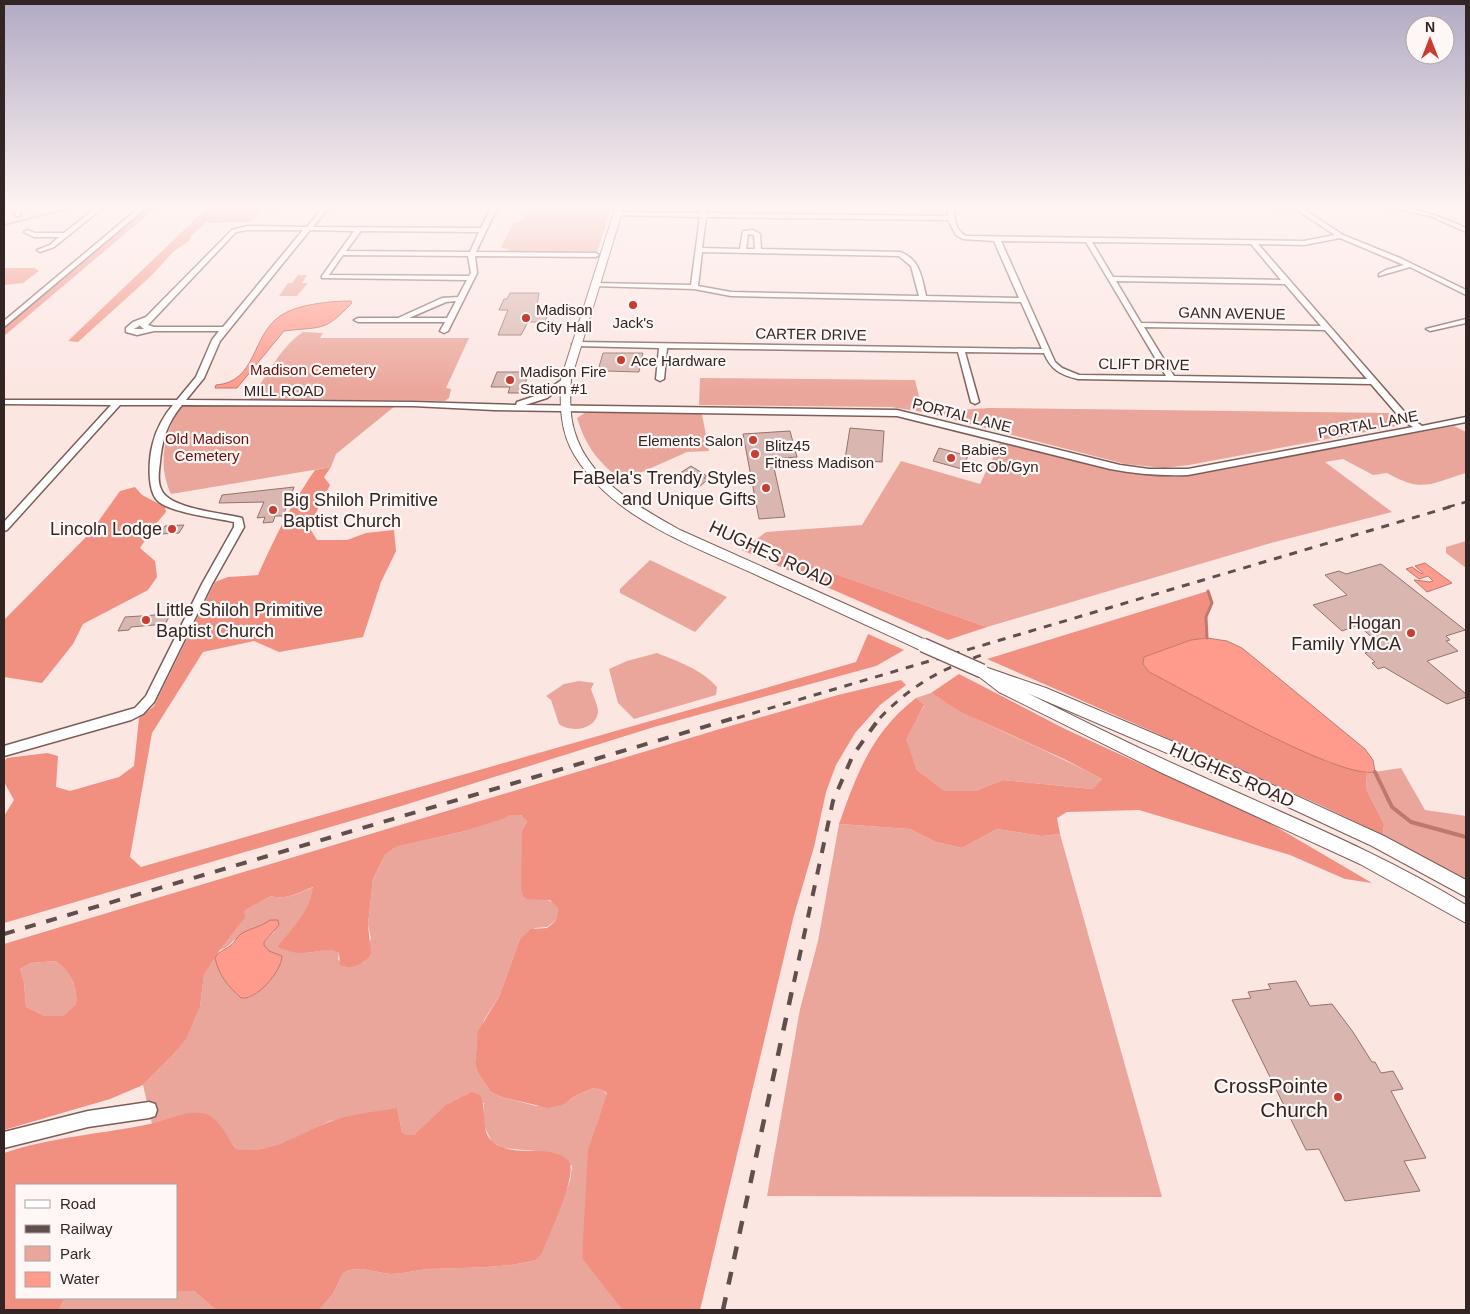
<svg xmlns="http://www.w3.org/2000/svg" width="1470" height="1314" viewBox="0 0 1470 1314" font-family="Helvetica,sans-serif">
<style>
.green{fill:#eba69b}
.forest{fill:#f18f81;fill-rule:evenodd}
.water{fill:#fe9b8c;stroke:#c1786c}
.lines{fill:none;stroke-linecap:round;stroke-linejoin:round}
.stream-far2{stroke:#c1786c;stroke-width:2}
.stream-far1{stroke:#c1786c;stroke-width:3}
.stream{stroke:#c1786c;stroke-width:4}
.building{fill:#dab6b0;stroke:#93726d}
.minor-casing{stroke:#7d5d58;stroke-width:3}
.major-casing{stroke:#7d5d58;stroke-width:2}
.minor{fill:#fff;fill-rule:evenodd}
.major{fill:#fff;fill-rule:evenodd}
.rail-far3{stroke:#5f4f4d;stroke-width:2.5;stroke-dasharray:7 7;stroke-linecap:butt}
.rail-far2{stroke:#5f4f4d;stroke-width:3;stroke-dasharray:8 8;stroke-linecap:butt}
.rail-far1{stroke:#5f4f4d;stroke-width:4;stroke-dasharray:11 11;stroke-linecap:butt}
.rail{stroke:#5f4f4d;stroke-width:4.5;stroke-dasharray:13 13;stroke-linecap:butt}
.major-bridge-casing{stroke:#7d5d58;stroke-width:16;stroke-linecap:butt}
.major-bridge{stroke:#fff;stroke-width:13}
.poi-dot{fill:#c93c30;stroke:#fef7f5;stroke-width:2}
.labels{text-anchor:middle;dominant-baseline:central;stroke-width:4.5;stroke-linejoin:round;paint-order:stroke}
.far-poi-label{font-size:15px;fill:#332523;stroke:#fef7f5;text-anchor:start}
.far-street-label{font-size:15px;fill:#332523;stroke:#fef7f5}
.far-park-label{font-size:15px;fill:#68110c;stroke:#fef7f5}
.poi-label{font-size:18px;fill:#332523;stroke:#fef7f5;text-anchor:end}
.street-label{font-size:18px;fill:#332523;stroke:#fef7f5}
.near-poi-label{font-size:21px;fill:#332523;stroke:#fef7f5;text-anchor:end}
</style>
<rect width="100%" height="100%" fill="#fce6e2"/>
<g class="green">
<path d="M533,206H612L597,252L509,251L508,249L501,248L513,223L521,221Z"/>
<path d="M298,275H307L302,283H308L297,296H279L288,283H292Z"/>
<path d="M303,332L323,333L320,338H469L446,388L451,389L449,398L445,401L250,399C266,378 280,347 303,332Z"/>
<path d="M700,378L915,380L923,412L989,408L1393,413L1403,425L1189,465L1164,468L1125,464L923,412L891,407L699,405Z"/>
<path d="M181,406H395L336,454L331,467L171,494C157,464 164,433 181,406Z"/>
<path d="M586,412L702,414L709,451L687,452L622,481C597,460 587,449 577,418Z"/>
<path d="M1454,426L1466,432V473C1429,484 1423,493 1387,473L1373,475L1343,459L1325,462L1392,512L1271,543L987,627L750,544L766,532L862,525L901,461L980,484L1000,443L1118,472L1176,477Z"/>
<path d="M1466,541V568L1446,553V547Z"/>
<path d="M650,560L727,597L695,632L620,593V589Z"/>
<path d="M657,653C679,662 701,669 717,687L716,695L634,719L618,703L609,669L627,661Z"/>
<path d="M579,681L594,683L591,689C593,696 598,705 598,712C596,730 571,733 559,724L551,700L546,696L564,684Z"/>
<path d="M931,693C985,727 1046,749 1102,779L1092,789L1003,780L975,791H945L917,770L905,738L924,706L916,698Z"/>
<path d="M1401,768L1425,810L1466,816V882L1383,835L1384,824L1366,789L1367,773Z"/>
<path d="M515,813L525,817L527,821L522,831L523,855L521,888L533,899H545L555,903L558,908L556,920L547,927L535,928L520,939L499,997L484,1020L477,1042L475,1064L478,1073L491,1092L502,1097L536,1106L570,1100L577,1095L593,1088L602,1090L607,1094L596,1126L582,1257L622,1310H319L333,1294L343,1273C360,1264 374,1273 391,1274C404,1274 416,1270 429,1269C464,1267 502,1269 536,1260L541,1253L570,1181L572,1166L536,1151L503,1148L492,1142L484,1126V1103L430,1121L414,1135H407L402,1132L397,1109L330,1121L289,1141L268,1148L248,1151L236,1149L216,1122L193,1113L152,1124L143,1085L173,1055L186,1038L200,1007L204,975L215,958C219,976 228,986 241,998C256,1000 262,986 272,978L269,951L264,945V942L275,931C262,926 250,927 239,936C231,942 230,947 220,950L242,922L244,911L271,896C284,901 301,892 314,887C309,910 292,930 277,947C285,949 294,953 302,953C315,954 326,946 339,953L338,959L344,967L364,962L371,938L368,925L373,879L385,855L396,847L465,831Z"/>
<path d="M839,824L910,829L936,842L962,848L997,829L1041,836L1060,834L1162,1197L767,1196L800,1009L818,941Z"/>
<path d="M56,961C70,972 78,985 76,1004L63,1016H45L26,1007L24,982L20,969L31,963Z"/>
<path d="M176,1291H194L216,1310H59L65,1298H176Z"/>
</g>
<g class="forest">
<path d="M147,206H158L4,336V327Z"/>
<path d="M209,206H300L285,209L225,211L216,214L191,236L189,241L173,252L151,276L78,342L68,341Z"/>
<path d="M4,268H34L39,271L23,283L4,285Z"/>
<path d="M331,467L324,477L330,485L309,527L317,540H347L366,533L394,530L396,551L381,582L363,637L279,652L254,641L203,652L152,733L130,857L141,867L856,662L868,634L904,650L876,666L654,727L398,807L4,923V816L14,800L4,782V761L7,758L47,753L58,756L56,787L70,791L119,777L134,766L139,718L154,706L215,582L228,577L258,575C276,535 290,506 315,470Z"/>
<path d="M135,487L142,495L165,507L166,512L154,526L140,548L155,561L157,577L148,590L83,624L73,644L42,683L4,677V620L90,533L120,491Z"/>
<path d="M750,544L987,627L948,640L742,550Z"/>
<path d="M1208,591L1212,603L1206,617L1207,638L1191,640L1144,657L1143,664L1149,672L1327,762L1367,773L1366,789L1384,824L1383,835L1320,805L987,659Z"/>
<path d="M959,674L1065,729L1273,825L1372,883L1345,879L1290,855L1139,810L1067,812L1057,818L1060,834L1041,836L997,829L962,848L936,842L910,829L839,824C857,773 872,732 916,698L924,705L906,739L917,770L945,791H975L1003,780L1092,789L1102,779L1066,760L961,712L931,693Z"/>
<path d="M901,680L906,685L880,705L855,733L836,765L826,792L814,847L794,915L700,1310H622L582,1258L588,1150L607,1093L602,1090L593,1088L577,1095L562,1105L548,1108L502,1097L491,1092L478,1073L475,1064L478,1031L499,997L520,939L531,929L547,928L552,924L556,920L558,908L550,900L527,899L523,896L521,888L522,831L527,821L521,815H510L505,818L465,831L396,847L385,855L373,879L368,925L371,953C367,963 350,971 340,965L339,953C327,947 317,953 304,953C295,954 285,950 277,947C291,930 310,910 313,887C300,892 284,901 271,896L244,911L245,917L242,922L220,950L204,975L200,1007L186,1039L173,1055L143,1085L110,1099L4,1130V944L720,729L838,695ZM56,961C70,972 78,985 76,1004L63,1016H45L26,1007L24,982L20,969L31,963Z"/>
<path d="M472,1092L480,1095C488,1110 479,1130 493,1142C503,1151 521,1151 534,1151C544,1151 563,1152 569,1162C578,1175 548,1236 542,1253L536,1260C502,1269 464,1267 429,1269C416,1270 404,1274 391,1274C374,1273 359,1264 343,1273L333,1294L319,1310H216L194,1291H176V1185H16V1298H65L59,1310H4V1153C51,1137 102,1134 150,1124C168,1120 188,1109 206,1114C220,1119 228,1139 236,1149C271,1155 298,1134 329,1122C350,1114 375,1112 397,1108L402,1132L407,1135H414L446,1105Z"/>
</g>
<g class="water">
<path d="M227,211L259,212L251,221L208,222L218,214Z"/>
<path d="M351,301L352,303C323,333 323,326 284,331L237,388H215L216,385C257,382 251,336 280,316C297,304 331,301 351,301Z"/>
<path d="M1425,563L1452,583L1427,592L1414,580L1430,582L1433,581L1428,576L1419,579L1406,569L1412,567L1422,574L1423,573L1415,566Z"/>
<path d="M1207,638L1227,641L1242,648L1365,749L1373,760L1375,772C1337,779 1191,693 1149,672L1143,664L1144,657L1191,640Z"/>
<path d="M270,920H278L279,925L264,942V945L269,951L282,956C282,971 256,1001 241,998C228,986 219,976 215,958C220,950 223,951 230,946C235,943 236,937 241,934C250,928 259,928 270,920Z"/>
</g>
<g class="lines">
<path class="stream-far2" d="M4,225L80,206"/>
<path class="stream-far1" d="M1207,638L1206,617L1212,603L1208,591"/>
<path class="stream" d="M1375,772L1392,807L1411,822L1466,837"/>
</g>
<g class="building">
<path d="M510,293H539L537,306H541L538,314H548L545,322H528L521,335H498L508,310H499L504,299H507Z"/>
<path d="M603,353H643L639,372L606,371L599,367Z"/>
<path d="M497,372H529L522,393H508L510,387H491Z"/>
<path d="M850,428L884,431L882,462L845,459Z"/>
<path d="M790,431L797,457L772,459L785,517L759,519L743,434Z"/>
<path d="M939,448L968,456L962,469L933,461Z"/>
<path d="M691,466L707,476L704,478L707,480L699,487L686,482L688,481L677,475Z"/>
<path d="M294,487L283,516H275L273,522L263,523L265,517L257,518L264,502L219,503L222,495Z"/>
<path d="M184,525L179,533L160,534L165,526Z"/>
<path d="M1381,564L1465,630L1446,636L1450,640L1446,641L1458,651L1427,661L1466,694V697L1447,704L1384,667L1378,669L1372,663L1375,662L1365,653L1383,647L1358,625L1342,631L1313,605L1347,595L1325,575L1339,571L1346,574Z"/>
<path d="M171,614L165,624L131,627L129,630L118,631L125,617Z"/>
<path d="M1296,981L1310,1006L1332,1004L1353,1032L1372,1062H1375L1381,1073L1393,1071L1403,1089L1391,1091L1426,1158L1404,1161L1420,1191L1345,1201L1319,1149L1306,1150L1232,1000L1251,998L1248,992L1271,989L1268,984Z"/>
</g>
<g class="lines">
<g class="minor-casing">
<g id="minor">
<path d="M21,206H28L20,212V216H16L14,212Z"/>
<path d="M98,206H105L54,247L40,252L37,250L50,245L59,237H34L24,232L27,230L35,233H64Z"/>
<path d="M141,206H148L4,327V321Z"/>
<path d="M324,206H330L313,227L481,228L492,206H498L476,252L596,253L599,255L596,257L475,256L477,273L448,331L444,333L440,331L445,322H358L354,320L358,318H398L442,298L458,297L467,280L322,278V276L354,231L310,230L220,341L204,378L186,400L413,402L516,405L517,402L541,394L566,377L570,379L569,381L547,398L525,405L897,410L1120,465L1149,469H1188L1413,427L1402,420L1371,384L1078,379C1061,375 1051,370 1044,353L965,352L979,402L975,404L971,402L958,352L667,348L664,379L660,381L656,379L659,348L576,346L572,344L576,342L1042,349L1021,302L731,296L694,289L593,286V284L595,283L691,285L700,217L616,215V213L618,212L700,213L701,206H707L706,213L947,216L949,206H955C953,218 955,230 966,236L1304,241L1335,235L1291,206H1299L1343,235L1400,258L1466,290V295L1410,267L1379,276V274L1386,270L1404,265L1340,238L1304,245L1258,244L1408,416L1422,426L1466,417V422L1188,475C1162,476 1136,474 1110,469L897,416L494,410L413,406L182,405C167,423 162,440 160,462C159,471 157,481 161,489C168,509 223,513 242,518L244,527L212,584L154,702L143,714L131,720L4,756V746L135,708L146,696L202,584L234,527V522C216,518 173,513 159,502C146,492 149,457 153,443C156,430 164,415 173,405H120L7,530L4,531V522L111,405L4,404V400H177L196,377L212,340L219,331H154L137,335L126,332V328L133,322L146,317L232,230L247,226L307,227ZM706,217L948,220L956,235L963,239L994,241L1019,298L926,296C922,278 920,259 900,252L761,249L760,234L753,230L743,231L740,249L702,248ZM247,230H303L223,327H154L148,325L236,232ZM361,231L479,232L470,252L346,251ZM748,234L754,235L755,249H746ZM1001,241L1086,242L1166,376L1079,375L1062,368L1055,362ZM1092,242L1251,244L1281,280L1113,277ZM702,252L899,256L911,266L919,296L731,292L698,286ZM343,255L468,256L471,273L469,276L329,275ZM1116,281L1285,284L1321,326L1141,323ZM456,301L447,318H409L446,302ZM139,325L144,329H134L139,326ZM1144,327L1325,330L1367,379L1174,376Z"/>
<path d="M1259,206H1289L1286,208Z"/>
<path d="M1383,206C1413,206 1439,216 1466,228V232L1430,216Z"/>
<path d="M1466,319V323L1430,331L1426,329Z"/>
<path d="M149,1102L155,1104L157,1110L155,1116L149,1118L88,1127L4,1148V1132L88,1111Z"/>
</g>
</g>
<g class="major-casing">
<g id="major">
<path d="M616,206H624L571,379C570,397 569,415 575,433C590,481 639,507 680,530L928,641L930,645L928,649L923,650L918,649C866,625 815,601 763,578C697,547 615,521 575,456C560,432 560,406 561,379Z"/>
<path d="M982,666L1046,688L1240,770L1384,836L1466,880V897L1372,846L1230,780L1027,693C1082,720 1137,748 1194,773C1286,815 1380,852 1466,905V923L1360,864L1162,773L999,692L977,675L975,671L977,667Z"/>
</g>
</g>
<use href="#minor" class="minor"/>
<use href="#major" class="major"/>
<path class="rail-far3" d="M1448,507L1466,502"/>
<g class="rail-far2">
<path d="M737,718L1453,506"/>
<path d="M880,718C912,684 945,667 988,653"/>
</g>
<g class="rail-far1">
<path d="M4,934L741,716"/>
<path d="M794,982L833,801L853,755L881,716"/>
</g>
<path class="rail" d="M723,1310L794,981"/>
<g class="major-bridge-casing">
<path id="major-bridge" d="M923,645L982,671"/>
</g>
<use href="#major-bridge" class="major-bridge"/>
</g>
<linearGradient id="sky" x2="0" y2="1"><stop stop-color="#b1aac3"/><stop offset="0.53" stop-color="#fef4f2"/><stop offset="1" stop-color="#fef4f2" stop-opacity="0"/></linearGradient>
<rect width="1470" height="390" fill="url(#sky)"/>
<g class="poi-dot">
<circle cx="633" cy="305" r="5"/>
<circle cx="526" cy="318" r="5"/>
<circle cx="621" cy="360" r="5"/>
<circle cx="510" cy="380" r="5"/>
<circle cx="753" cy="440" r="5"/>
<circle cx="755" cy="454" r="5"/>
<circle cx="951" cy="458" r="5"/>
<circle cx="766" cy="488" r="5"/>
<circle cx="273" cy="510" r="5"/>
<circle cx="172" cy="529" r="5"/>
<circle cx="146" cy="620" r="5"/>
<circle cx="1411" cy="633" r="5"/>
<circle cx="1338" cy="1097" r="5"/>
</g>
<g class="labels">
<g class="far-poi-label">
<text x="536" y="309">Madison<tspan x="536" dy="17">City Hall</tspan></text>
<text x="633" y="322" text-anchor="middle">Jack's</text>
<text x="631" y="360">Ace Hardware</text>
<text x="520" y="371">Madison Fire<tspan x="520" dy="17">Station #1</tspan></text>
<text x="743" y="440" text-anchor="end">Elements Salon</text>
<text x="765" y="445">Blitz45<tspan x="765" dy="17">Fitness Madison</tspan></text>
<text x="961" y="449">Babies<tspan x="961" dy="17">Etc Ob/Gyn</tspan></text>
</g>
<g class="far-street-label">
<text transform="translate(1232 313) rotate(1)">GANN AVENUE</text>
<text transform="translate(811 334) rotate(1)">CARTER DRIVE</text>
<text transform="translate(1144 364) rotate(1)">CLIFT DRIVE</text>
<text x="284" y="390">MILL ROAD</text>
<text transform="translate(962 415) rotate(14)">PORTAL LANE</text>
<text transform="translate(1368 424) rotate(-10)">PORTAL LANE</text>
</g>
<g class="far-park-label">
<text x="313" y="369">Madison Cemetery</text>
<text x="207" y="438">Old Madison<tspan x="207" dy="17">Cemetery</tspan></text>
</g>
<g class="poi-label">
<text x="756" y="478">FaBela's Trendy Styles<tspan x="756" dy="21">and Unique Gifts</tspan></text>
<text x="283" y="500" text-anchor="start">Big Shiloh Primitive<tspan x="283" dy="21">Baptist Church</tspan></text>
<text x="162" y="529">Lincoln Lodge</text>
<text x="156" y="610" text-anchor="start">Little Shiloh Primitive<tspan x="156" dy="21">Baptist Church</tspan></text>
<text x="1401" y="623">Hogan<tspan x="1401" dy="21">Family YMCA</tspan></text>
</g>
<g class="street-label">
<text transform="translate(771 554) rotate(25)">HUGHES ROAD</text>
<text transform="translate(1232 775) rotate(24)">HUGHES ROAD</text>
</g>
<g class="near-poi-label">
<text x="1328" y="1085">CrossPointe<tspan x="1328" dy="24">Church</tspan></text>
</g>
</g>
<rect width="1470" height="1314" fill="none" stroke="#332523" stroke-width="10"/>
<rect x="15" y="1184" width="162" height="115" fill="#fef7f5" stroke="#ada3a1"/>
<rect x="25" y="1200" width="25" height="8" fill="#ffffff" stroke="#ada3a1"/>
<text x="60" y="1209" font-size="15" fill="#332523">Road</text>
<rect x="25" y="1225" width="25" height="8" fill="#5f4f4d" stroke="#ada3a1"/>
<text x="60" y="1234" font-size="15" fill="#332523">Railway</text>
<rect x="25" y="1246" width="25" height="15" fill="#eba69b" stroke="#ada3a1"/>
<text x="60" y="1259" font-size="15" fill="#332523">Park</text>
<rect x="25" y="1272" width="25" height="15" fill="#fe9b8c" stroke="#ada3a1"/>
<text x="60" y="1284" font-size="15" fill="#332523">Water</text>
<g transform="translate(1430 40)"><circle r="24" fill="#fef7f5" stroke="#ada3a1"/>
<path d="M0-4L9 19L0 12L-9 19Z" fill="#c93c30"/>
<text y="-8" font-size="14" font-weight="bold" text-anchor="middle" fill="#332523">N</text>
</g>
</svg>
